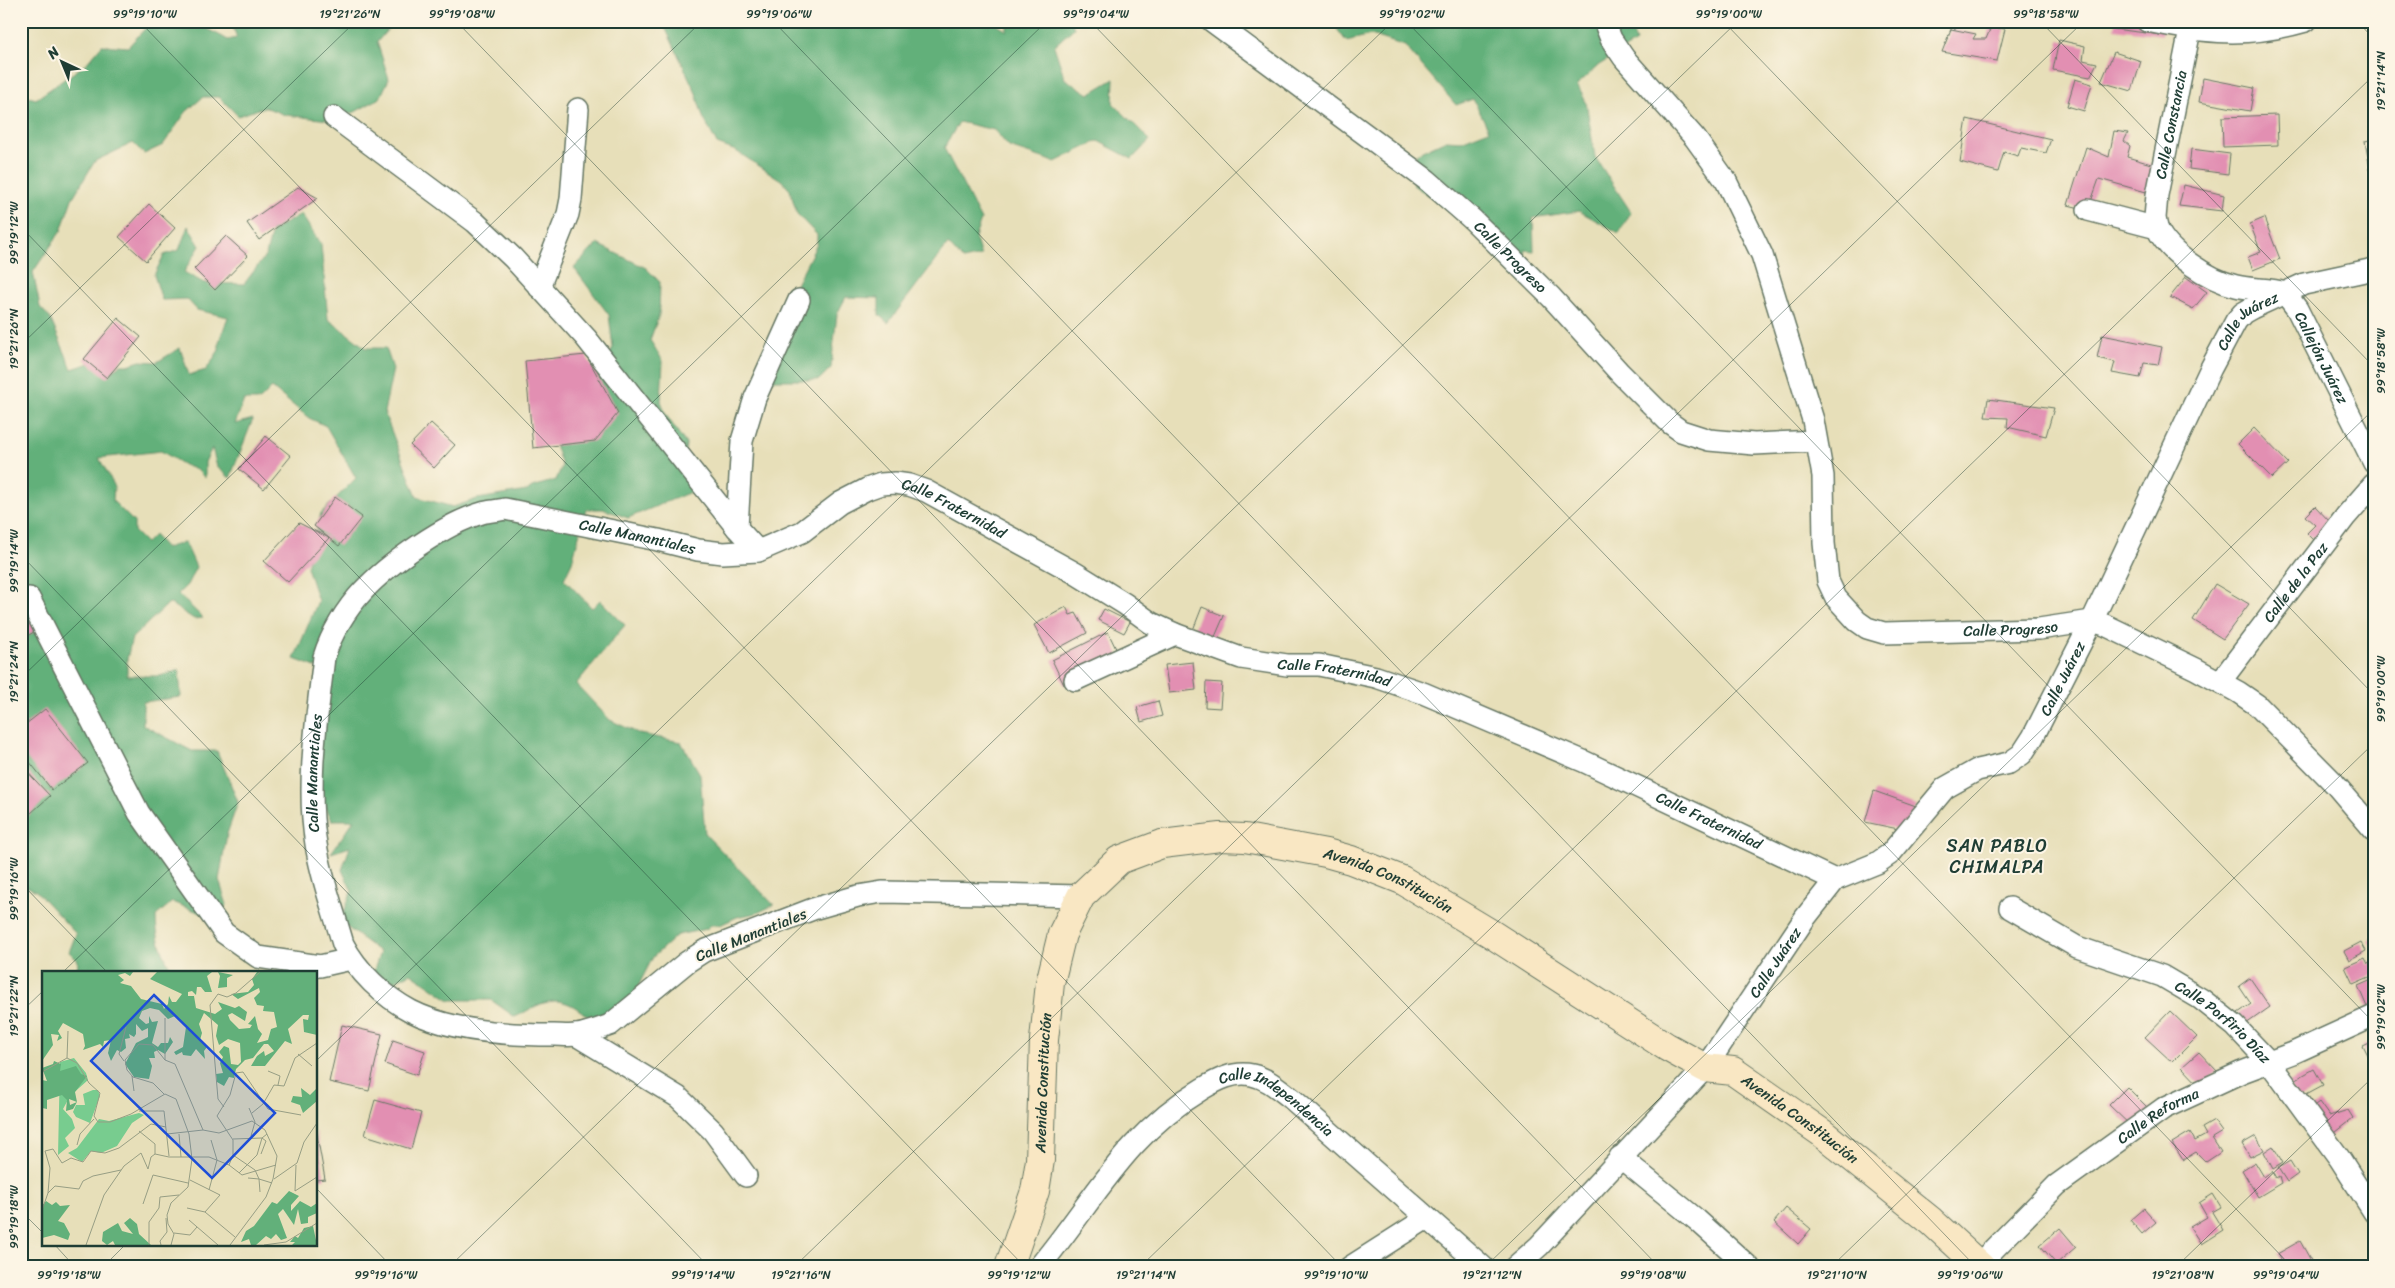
<svg xmlns="http://www.w3.org/2000/svg" width="2395" height="1288" viewBox="0 0 2395 1288" font-family="Sriracha,sans-serif">
<style>
.forest{fill:#62b07a;stroke:#407657}
.building{fill:#e28fb2}
.lines{fill:none;stroke-linecap:round;stroke-linejoin:round}
.street-casing{stroke:#657663;stroke-width:24}
.secondary-casing{stroke:#657663;stroke-width:30}
.street{stroke:#fff;stroke-width:21}
.secondary{stroke:#f9e7c3;stroke-width:28}
.ticks{fill:none;stroke:#1f3d34;stroke-width:1;stroke-opacity:0.45}
.labels{text-anchor:middle;dominant-baseline:central;stroke-width:4;stroke-linejoin:round;paint-order:stroke}
.street-label{font-size:15px;fill:#1f3d34;stroke:#fcf5e5}
.quarter-label{font-size:18px;letter-spacing:1px;fill:#1f3d34;stroke:#fcf5e5}
.inset-road{fill:none;stroke:#979e84;stroke-width:1}
.view{fill:#1d4ed8;fill-opacity:0.15;stroke:#1d4ed8;stroke-width:2.5}
.inset-edge{fill:none;stroke:#1f3d34;stroke-width:2.5}
.neatline{fill:none;stroke:#1f3d34;stroke-width:2}
.ticks-label{font-size:12px;text-anchor:middle;fill:#1f3d34}
</style>
<rect width="100%" height="100%" fill="#fcf5e5"/>
<filter id="ink" filterUnits="userSpaceOnUse"><feTurbulence type="fractalNoise" baseFrequency=".02" numOctaves="2"/><feDisplacementMap in="SourceGraphic" scale="10" xChannelSelector="R" yChannelSelector="G"/><feConvolveMatrix kernelMatrix="1 2 1 2 8 2 1 2 1" color-interpolation-filters="sRGB"/></filter>
<filter id="wash" filterUnits="userSpaceOnUse"><feTurbulence type="fractalNoise" baseFrequency=".0096" numOctaves="4" result="noise"/><feDisplacementMap in="SourceGraphic" scale="20" xChannelSelector="R" yChannelSelector="G"/><feGaussianBlur stdDeviation="1.12" result="paint"/><feColorMatrix in="noise" values="0 0 0 0 0 0 0 0 0 0 0 0 0 0 0 0 0 1.4 0 .05"/><feComposite in="paint" operator="in"/></filter>
<g filter="url(#wash)">
<rect width="100%" height="100%" fill="#e7dfb9"/>
<g class="forest">
<path d="M152,21C185,21 199,23 228,40L237,38L231,21H395L377,42L389,79L380,98L355,112L329,120L285,115L265,107L238,116L219,97H203L186,112L163,145L144,154L133,143L95,161L72,199L61,231L33,272L40,307L50,318L72,369L99,360L111,373L120,365H128L140,361L157,362L180,348L189,375L206,370L219,350V342L228,317L197,310L187,299L162,300L154,275L164,255L179,250L188,226L200,246L184,272L204,283L244,284L266,255L272,231L301,214L321,245L328,319L366,348H386L393,369L384,412L417,497L453,507L477,499L527,491L532,487L556,480L562,466L544,411L591,389L613,348L609,315L574,268L597,244L646,268L660,282L659,315L650,340L663,361L661,401L666,415L686,444L685,452L693,491L628,518L603,509H586L572,562L564,579L592,608L600,600L625,625L576,684L610,720L640,734L681,742L700,774L705,834L774,905L757,913L737,917L720,925H711L707,929L677,935L653,957L620,1022L602,1031C589,1017 569,996 548,1002C537,1004 526,1012 515,1017L491,1000H450L411,973L381,988L374,970L380,952L340,922L352,891L342,870L350,847L331,853L354,820H332L304,762L318,668L294,659L318,601L307,567L321,513L356,478L326,426L309,418L272,388L260,400H244L235,424L253,419L230,478L217,467L212,448L205,462V478L197,470L184,465L161,451L99,458L114,485L113,501L134,522V531L146,543L154,535L166,548L185,542L196,567L187,585L178,594L203,618L194,619L169,603L132,638L127,659V676H160L179,670L181,697L143,702V725L192,751H217L238,802L227,834L219,880L227,905L214,918L172,902L156,916C156,937 162,954 173,972H77L78,961L69,952L76,934L36,891L21,884V95L36,99L86,64L102,45L128,47Z"/>
<path d="M659,21H991L1007,31V21H1071L1074,28L1054,46L1065,79L1089,94L1114,79L1113,103L1150,140L1132,159L1098,141L1055,162L1009,147L994,130L959,122L944,148L981,220L975,237L981,256L963,260L948,244L888,323L879,315V298L846,297L837,314L831,368L819,380H763L790,296L817,244V235L797,214L790,190L781,180L736,151L717,144L703,117L696,93L664,25Z"/>
<path d="M1339,21H1629L1636,42L1599,65L1577,85L1586,102L1595,157L1631,212L1619,233L1579,211L1533,218L1534,251L1525,250L1526,259L1413,185L1416,154L1446,140L1461,141L1489,130L1473,99L1456,105L1405,46L1371,35L1346,41L1337,29Z"/>
</g>
<g id="blocks">
<g class="building">
<path d="M2115,21H2165L2162,35L2114,29Z"/>
<path d="M1991,27L2005,29L1997,61L1942,52L1951,29L1976,34L1973,39H1986Z"/>
<path d="M2059,40L2085,46L2083,60L2097,63L2090,77L2053,70Z"/>
<path d="M2114,52L2141,61L2132,91L2101,82Z"/>
<path d="M2203,78L2254,88L2250,111L2199,102Z"/>
<path d="M2075,79L2092,84L2084,111L2067,106Z"/>
<path d="M2277,115L2278,145L2223,147L2222,117Z"/>
<path d="M1967,119L2051,139L2046,153L2021,148L2018,156L2004,152L1998,172L1960,162Z"/>
<path d="M2114,131L2128,133L2124,141L2130,146L2127,157L2158,166L2157,195L2099,179L2088,210L2068,205L2086,147L2109,157Z"/>
<path d="M2374,139V169H2370L2365,141Z"/>
<path d="M2191,149L2230,154L2228,174L2189,169Z"/>
<path d="M2184,185L2224,195L2222,211L2179,206Z"/>
<path d="M298,187L318,198L259,240L247,223Z"/>
<path d="M149,204L175,228L146,261L119,237Z"/>
<path d="M2264,218L2280,259L2253,270L2248,257L2261,252L2250,224Z"/>
<path d="M226,236L248,256L215,290L194,269Z"/>
<path d="M2186,277L2207,292L2193,309L2170,297Z"/>
<path d="M118,318L141,337L107,378L84,359Z"/>
<path d="M2102,335L2162,347L2158,365L2144,363L2140,378L2112,373L2115,362L2097,358Z"/>
<path d="M586,355L618,413L595,441L533,448L525,361Z"/>
<path d="M1988,399L2054,408L2046,436L2007,427L2008,418L1985,417Z"/>
<path d="M431,423L455,445L434,468L410,445Z"/>
<path d="M2254,428L2288,463L2272,478L2238,444Z"/>
<path d="M266,436L291,456L264,489L239,469Z"/>
<path d="M335,497L362,517L339,546L314,526Z"/>
<path d="M2315,506L2330,522L2320,531L2328,539L2320,546L2307,533L2315,525L2305,516Z"/>
<path d="M299,523L329,538L288,582L264,561Z"/>
<path d="M2215,584L2249,604L2223,639L2193,620Z"/>
<path d="M21,605L37,630L21,640Z"/>
<path d="M1066,607L1070,615L1076,613L1087,633L1049,653L1034,625Z"/>
<path d="M1202,607L1224,616L1214,639L1193,630Z"/>
<path d="M1104,609L1130,622L1124,633L1098,620Z"/>
<path d="M1108,632L1120,657L1064,685L1052,660Z"/>
<path d="M1193,662L1196,690L1169,693L1165,665Z"/>
<path d="M1206,682L1222,683L1220,708L1205,707Z"/>
<path d="M1158,701L1162,716L1141,722L1137,707Z"/>
<path d="M45,709L88,763L52,790L21,751V728Z"/>
<path d="M21,765L50,796L21,822Z"/>
<path d="M1874,791L1916,806L1903,830L1865,822Z"/>
<path d="M2374,938V951L2368,940Z"/>
<path d="M2361,942L2366,951L2349,960L2344,951Z"/>
<path d="M2365,958L2368,964L2374,961V975L2353,984L2345,967Z"/>
<path d="M2250,978L2270,1007L2246,1024L2238,1013L2251,1004L2239,986Z"/>
<path d="M2374,979V1012L2370,1014L2358,986Z"/>
<path d="M2170,1011L2197,1037L2172,1062L2145,1037Z"/>
<path d="M342,1025L382,1034L369,1091L329,1082Z"/>
<path d="M393,1040L425,1051L417,1075L385,1064Z"/>
<path d="M2374,1041V1068L2363,1046Z"/>
<path d="M2199,1052L2217,1071L2200,1086L2182,1067Z"/>
<path d="M2314,1069L2323,1085L2297,1099L2289,1083Z"/>
<path d="M2127,1087L2150,1110L2133,1128L2109,1105Z"/>
<path d="M375,1100L421,1113L411,1149L365,1135Z"/>
<path d="M2319,1102L2329,1116L2348,1110L2353,1118L2321,1143L2301,1116Z"/>
<path d="M2214,1121L2222,1132L2212,1138L2221,1152L2206,1162L2196,1152L2183,1160L2172,1143L2190,1132L2195,1141L2206,1135L2202,1128Z"/>
<path d="M316,1130L325,1179L316,1180Z"/>
<path d="M2256,1136L2264,1150L2250,1157L2242,1144Z"/>
<path d="M2273,1146L2283,1163L2273,1169L2264,1152Z"/>
<path d="M2290,1161L2298,1174L2287,1182L2278,1168Z"/>
<path d="M2255,1162L2264,1177L2272,1171L2276,1178L2279,1176L2281,1183L2258,1197L2242,1170Z"/>
<path d="M2213,1194L2221,1207L2212,1212L2223,1230L2201,1244L2190,1227L2207,1217L2199,1203Z"/>
<path d="M1786,1208L1811,1229L1798,1244L1774,1222Z"/>
<path d="M2144,1208L2156,1222L2142,1234L2130,1220Z"/>
<path d="M2060,1228L2076,1247L2056,1264L2040,1245Z"/>
<path d="M2300,1241L2314,1266L2284,1267L2277,1254Z"/>
</g>
</g>
</g>
<g filter="url(#ink)">
<use href="#blocks" fill-opacity="0" stroke="#657663" stroke-width="1"/>
<g class="lines">
<g class="street-casing">
<g id="street">
<path id="s1" d="M1212,21L1427,180L1473,220L1551,297L1620,373L1670,423L1681,431L1709,440L1754,444L1816,441"/>
<path id="s2" d="M1604,21L1611,39L1624,58L1695,138L1726,181L1762,255L1813,420L1823,476L1824,543L1828,581L1836,598L1857,621L1867,628L1884,633L2039,629L2092,621L2105,625L2196,669L2238,692L2257,705L2334,783L2374,830"/>
<path d="M2147,21C2206,33 2247,38 2306,21"/>
<path d="M334,117L475,222L513,258L586,338L737,528L758,551"/>
<path id="s3" d="M2088,210L2157,228C2168,253 2209,280 2236,286C2252,290 2269,288 2285,293L2297,309L2374,463"/>
<path id="s4" d="M2157,228L2155,218L2157,195L2190,30L2189,21"/>
<path d="M539,287L568,214L571,199L578,109"/>
<path d="M737,528L742,441L755,398L799,300"/>
<path d="M29,598L139,813L224,933L258,957L320,966L351,959"/>
<path d="M1075,680L1175,634"/>
<path id="s5" d="M2220,682L2346,516L2374,484"/>
<path id="s6" d="M1081,896L882,892L858,896L813,909L704,951L687,962L610,1025C599,1029 588,1033 577,1035C569,1036 561,1035 554,1035C510,1035 450,1031 411,1011C384,997 357,971 343,944C334,912 321,878 316,844C306,785 317,717 324,657C331,634 346,609 363,591C388,564 446,523 482,513C489,511 497,511 505,509L658,540L698,550L723,553L758,551L802,532L840,503L867,489L881,484L895,483L909,485L926,491L1075,573L1125,604L1151,623L1175,634L1241,658L1287,665H1319L1376,677L1423,693L1583,761L1835,880"/>
<path id="s7" d="M2010,908L2077,947L2162,976L2201,999L2235,1026L2269,1062L2340,1159L2374,1212"/>
<path d="M576,1035L678,1097L713,1131L746,1176"/>
<path d="M1620,1157L1697,1220L1749,1267"/>
<path id="s8" d="M1039,1267C1094,1201 1125,1135 1202,1089C1217,1080 1234,1071 1252,1075C1267,1078 1279,1089 1291,1098L1483,1267"/>
<path d="M1350,1267L1427,1218"/>
<path id="s9" d="M1515,1267L1539,1246L1705,1068L1805,918L1835,880L1877,863L1890,854L1945,788L1977,770L2009,763L2022,754L2033,737L2092,621L2211,368L2236,321L2243,313L2252,308L2304,284L2374,269"/>
<path id="s10" d="M1976,1267L2057,1185L2164,1108L2242,1072L2293,1053L2374,1016"/>
</g>
</g>
<g class="secondary-casing">
<g id="secondary">
<path id="s11" d="M1009,1267L1035,1191L1040,1160L1044,1040L1050,983L1062,934L1081,896L1119,860L1162,844L1220,837L1245,838L1326,853L1351,860L1402,880L1490,933L1667,1047L1705,1068L1733,1071L1822,1133L1931,1221L1981,1267"/>
</g>
</g>
<use href="#street" class="street"/>
<use href="#secondary" class="secondary"/>
</g>
</g>
<path class="ticks" d="M139,21L1342,1267M456,21L1659,1267M773,21L1976,1267M1090,21L2292,1267M1406,21L2374,1023M1723,21L2374,695M2040,21L2374,367M2357,21L2374,39M21,227L1025,1267M21,345L356,21M21,555L709,1267M21,678L702,21M21,883L107,972M63,972L1047,21M21,1012L44,990M316,1061L1393,21M316,1188L392,1267M21,1211L44,1234M54,1244L75,1267M103,1267L126,1244M449,1267L1738,21M794,1267L2084,21M1140,1267L2374,75M1485,1267L2374,409M1831,1267L2374,743M2176,1267L2374,1076"/>
<g class="labels">
<g class="street-label">
<text stroke="none"><textPath href="#s4" startOffset="105">Calle Constancia</textPath></text>
<text stroke="none"><textPath href="#s1" startOffset="381">Calle Progreso</textPath></text>
<text stroke="none"><textPath href="#s9" startOffset="1228">Calle Juárez</textPath></text>
<text stroke="none"><textPath href="#s3" startOffset="296">Callejón Juárez</textPath></text>
<text stroke="none"><textPath href="#s6" startOffset="1820">Calle Fraternidad</textPath></text>
<text stroke="none"><textPath href="#s6" startOffset="1478">Calle Manantiales</textPath></text>
<text stroke="none"><textPath href="#s5" startOffset="125">Calle de la Paz</textPath></text>
<text stroke="none"><textPath href="#s2" startOffset="826">Calle Progreso</textPath></text>
<text stroke="none"><textPath href="#s6" startOffset="2240">Calle Fraternidad</textPath></text>
<text stroke="none"><textPath href="#s9" startOffset="822">Calle Juárez</textPath></text>
<text stroke="none"><textPath href="#s6" startOffset="982">Calle Manantiales</textPath></text>
<text stroke="none"><textPath href="#s6" startOffset="2645">Calle Fraternidad</textPath></text>
<text stroke="none"><textPath href="#s11" startOffset="714">Avenida Constitución</textPath></text>
<text transform="translate(751 935) rotate(-22)">Calle Manantiales</text>
<text stroke="none"><textPath href="#s9" startOffset="402">Calle Juárez</textPath></text>
<text stroke="none"><textPath href="#s7" startOffset="244">Calle Porfirio Díaz</textPath></text>
<text stroke="none"><textPath href="#s11" startOffset="189">Avenida Constitución</textPath></text>
<text stroke="none"><textPath href="#s8" startOffset="329">Calle Independencia</textPath></text>
<text stroke="none"><textPath href="#s10" startOffset="238">Calle Reforma</textPath></text>
<text stroke="none"><textPath href="#s11" startOffset="1194">Avenida Constitución</textPath></text>
</g>
<g class="quarter-label">
<text x="1997" y="846">SAN PABLO<tspan x="1997" dy="21">CHIMALPA</tspan></text>
</g>
</g>
<g transform="translate(42 971)">
<rect width="275" height="275" fill="#e7dfb9"/>
<path d="M32,87L44,102L46,109L28,125L21,138L30,148L33,157L23,167L27,175L16,184L18,91ZM51,119H56L58,125L48,152L34,146L31,141L34,134H43L41,123ZM97,142L102,144L90,152L75,175L59,182L49,180L40,191L26,182L35,177L57,148L67,150Z" fill="#78cc8f"/>
<path d="M0,1H91L88,5L83,2L76,4L82,9L78,12L89,15L99,28L120,33L122,38L126,33L127,25L130,31H134L140,23L108,8L115,1H170L165,5L170,21H163L159,16H155L154,24L150,20L146,21V25H152L154,37L173,43L180,38L176,31L193,37L197,35L205,41L203,50L190,42L186,44L188,49L197,58L208,57L210,54L206,53L213,45L216,58L220,63L215,72L226,69L229,58L235,56L232,41L221,40L222,35L215,34L212,27L218,21L217,17L196,28L189,23L206,21L212,14L210,8L215,1H275V64L262,61L261,48L266,49L267,44H261L246,58L250,73L243,70L223,95H209L215,85L222,80L223,85L232,80L226,73H222L211,87L203,89L194,98L192,107L187,106L182,115L175,111L174,103L181,102L178,92L181,86L177,81L182,75L187,77L189,93L196,94L199,91L198,72L186,68L177,74L174,65L176,54L162,42L157,53L160,62L158,69L165,76L162,80L163,88L154,78L149,85L141,84L140,81L134,84L132,81L141,76L144,56L133,45L126,48L117,39L108,37L100,40L97,47L104,53L107,52V45L110,51L116,50L110,72L116,76L119,72H126L128,66L131,71L123,83L116,79L112,81L113,87H107L110,95L107,108L92,106L83,93L94,72L106,66V57L100,60L94,53V63L92,66L87,63L88,67L83,68L84,77L79,81L75,79L69,90L66,82L69,69L62,70L61,76L58,73L41,79L43,75L41,63L21,52L16,60L20,67L15,70L17,64L9,63L11,74L0,90ZM176,1L191,4L185,7V16L176,17L178,5ZM12,90L19,93L18,100L34,95L39,103L45,105L33,121L35,131L27,128L28,134L35,131L31,138L24,140L25,129L20,124L5,129V138L0,137V109L5,110L0,97L11,93ZM259,117L268,124L275,117V130L261,142L258,134L249,131L251,125L260,126ZM247,220L257,225L249,234V240L258,230L269,236L275,232V242L266,246V252L259,253L256,238L252,254L241,238L236,243L245,267L239,269L234,263L229,268L224,265L214,274H209L207,268L199,271L204,260L212,255L230,231L235,233ZM4,230L10,234L14,231L18,235L28,234L16,250L22,252L28,263L26,269L12,264L0,267V235ZM88,247L95,253L97,263L109,274H73L71,270L65,274L60,270L61,261L76,252L80,260L91,263L82,252ZM271,255L275,274H250L253,271H248L253,265L256,267L262,257Z" fill="#62b07a"/>
<path class="inset-road" d="M123,47V89M256,83L270,95M25,87L26,60M82,90L77,83L84,56M226,100L238,105L236,114M0,101L25,87L35,92L47,112L58,122L52,145L56,151H68L89,143L123,123L134,128L147,163L150,188L146,216L129,232L125,244L126,253L132,263L129,274M90,105L92,120M122,123L111,112L91,106L85,99L83,89L97,73L111,74L123,89L133,93L161,159M182,136L176,128L168,34L176,23L185,26L194,22L218,1M207,137L213,151L209,165M97,140H122L127,185M210,142L221,133L232,114L242,115L253,87L275,72M97,160L113,173V183M125,163L161,159L177,162L210,150L223,159L235,185L231,208L224,226L188,274M137,163L139,186M191,168L220,167L215,184L197,202M35,174L38,163L52,148M113,183L127,186H167L187,194L200,204L234,194M219,183L224,170L220,167L225,163M191,184L213,199L217,208L230,212M187,194L191,184V169L175,145L188,124L194,102L201,101L226,138L259,144M254,194L253,220L275,206M206,207L217,208L218,221M232,208L255,192L262,171L275,152M148,209L178,224L163,241M167,219L175,189L169,169M6,222L8,197L3,180L11,178L20,192L29,187L41,191L49,180L63,182L77,177L109,153L124,156M101,233L111,204L146,212M145,237L163,241L193,266M0,239L6,222L13,215L37,218L41,210L51,205L79,199M147,249L176,274M132,262L148,264L155,256M44,274L62,224L82,195L99,182L106,198L109,186L113,183M107,274V251L117,237L118,226L137,224M119,274L118,270L125,261L124,247M222,274L244,271L275,252"/>
<path class="view" d="M112,24L233,142L170,207L49,90Z"/>
<rect width="275" height="275" class="inset-edge"/>
</g>
<rect width="2395" height="1288" fill="none" stroke="#fcf5e5" stroke-width="55"/>
<g transform="translate(62 62) rotate(316)" stroke="#fcf5e5" stroke-width="4" paint-order="stroke">
<path d="M0-4L9 19L0 12L-9 19Z" fill="#1f3d34"/>
<text y="-8" font-size="14" font-weight="bold" text-anchor="middle" fill="#1f3d34">N</text>
</g>
<rect x="28" y="28" width="2340" height="1232" class="neatline"/>
<g class="ticks-label">
<text x="145" y="18">99°19'10"W</text>
<text x="350" y="18">19°21'26"N</text>
<text x="462" y="18">99°19'08"W</text>
<text x="779" y="18">99°19'06"W</text>
<text x="1096" y="18">99°19'04"W</text>
<text x="1412" y="18">99°19'02"W</text>
<text x="1729" y="18">99°19'00"W</text>
<text x="2046" y="18">99°18'58"W</text>
<text transform="translate(2381 81) rotate(-90)" y="4">19°21'14"N</text>
<text transform="translate(14 233) rotate(-90)" y="4">99°19'12"W</text>
<text transform="translate(14 339) rotate(-90)" y="4">19°21'26"N</text>
<text transform="translate(2381 361) rotate(-90)" y="4">99°18'58"W</text>
<text transform="translate(14 561) rotate(-90)" y="4">99°19'14"W</text>
<text transform="translate(14 672) rotate(-90)" y="4">19°21'24"N</text>
<text transform="translate(2381 689) rotate(-90)" y="4">99°19'00"W</text>
<text transform="translate(14 889) rotate(-90)" y="4">99°19'16"W</text>
<text transform="translate(14 1006) rotate(-90)" y="4">19°21'22"N</text>
<text transform="translate(2381 1017) rotate(-90)" y="4">99°19'02"W</text>
<text transform="translate(14 1217) rotate(-90)" y="4">99°19'18"W</text>
<text x="69" y="1279">99°19'18"W</text>
<text x="386" y="1279">99°19'16"W</text>
<text x="703" y="1279">99°19'14"W</text>
<text x="801" y="1279">19°21'16"N</text>
<text x="1019" y="1279">99°19'12"W</text>
<text x="1146" y="1279">19°21'14"N</text>
<text x="1336" y="1279">99°19'10"W</text>
<text x="1492" y="1279">19°21'12"N</text>
<text x="1653" y="1279">99°19'08"W</text>
<text x="1837" y="1279">19°21'10"N</text>
<text x="1970" y="1279">99°19'06"W</text>
<text x="2183" y="1279">19°21'08"N</text>
<text x="2286" y="1279">99°19'04"W</text>
</g>
</svg>
